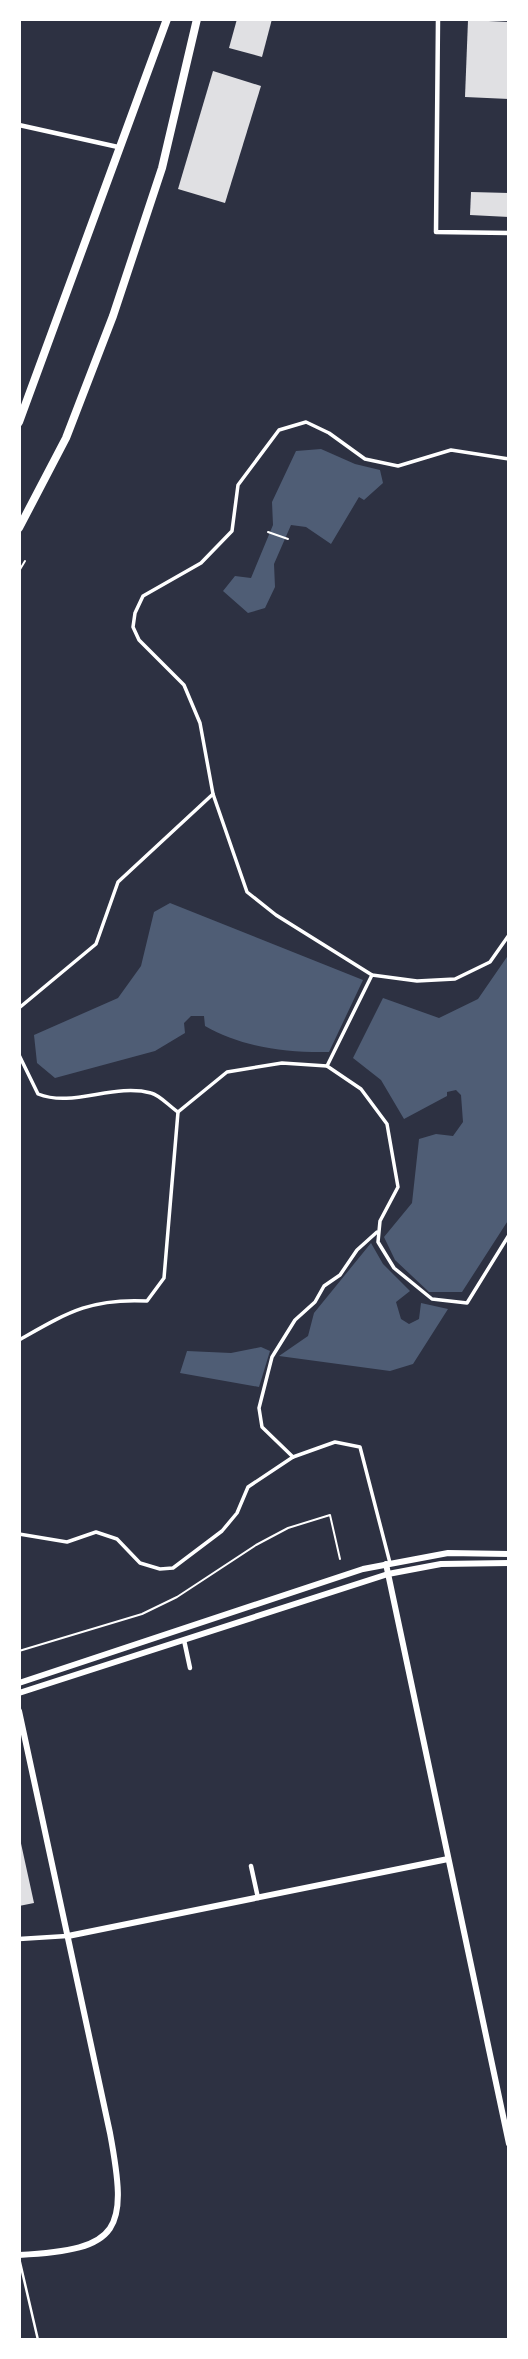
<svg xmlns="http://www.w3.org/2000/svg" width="528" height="2359" viewBox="0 0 528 2359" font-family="'DejaVu Sans',sans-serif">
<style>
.water{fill:#4f5d75}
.building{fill:#e0e0e3}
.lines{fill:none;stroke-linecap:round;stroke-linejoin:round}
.path{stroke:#fff;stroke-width:2}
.service{stroke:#fff;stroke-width:2.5}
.pedestrian{stroke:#fff;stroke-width:3.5}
.minor{stroke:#fff;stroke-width:4.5}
.tertiary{stroke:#fff;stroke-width:6}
.secondary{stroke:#fff;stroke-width:6}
.trunk{stroke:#fff;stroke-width:8}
</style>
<rect width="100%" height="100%" fill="#2d3142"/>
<g class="water">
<path d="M321,449L355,464L380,470L383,483L364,500L359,497L331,544L306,527L291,525L274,564L275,587L265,608L248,613L223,591L235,576L251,578L273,525L272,502L296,451Z"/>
<path d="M170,903L363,980L329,1052C287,1053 241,1047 205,1026L204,1016H191L184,1023L185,1033L155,1051L55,1078L37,1063L34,1035L118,998L141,966L154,912Z"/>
<path d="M509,954V1219L462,1292H429L395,1260L384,1237L412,1203L419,1139L436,1134L453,1136L463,1122L461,1095L456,1090L447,1092V1096L404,1119L381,1080L353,1058L383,998L439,1018L478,999Z"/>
<path d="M371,1243L383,1264L410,1291L396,1302L401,1319L409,1324L419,1319L421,1303L448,1309L413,1364L390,1371L279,1356L308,1336L314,1313Z"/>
<path d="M261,1347L270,1351L259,1387L180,1373L187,1351L231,1353Z"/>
</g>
<g class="building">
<path d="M237,19H272L262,57L229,48Z"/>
<path d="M468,20L509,22V99L465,97Z"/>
<path d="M213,71L261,86L225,203L178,189Z"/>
<path d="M471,192L509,193V217L470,215Z"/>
<path d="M20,1839L34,1903L19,1906V1840Z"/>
</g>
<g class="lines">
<g class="path">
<path d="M268,532L288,539"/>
<path d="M19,571L25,561"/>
<path d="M19,1651L142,1614L177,1597L256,1545L288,1528L330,1515L340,1559"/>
</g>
<path class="service" d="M19,2258L38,2340"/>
<g class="pedestrian">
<path d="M509,459L451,450L398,466L365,459L329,433L306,422L279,430L238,485L232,531L201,563L143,596L135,613L133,627L139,640L184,685L200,723L213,794L247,892L276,915L372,975L417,981L455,979L490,962L509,935"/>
<path d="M19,1008L96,944L118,882L213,794"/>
<path d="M19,1055L38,1094C73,1108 113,1083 151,1093C160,1095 170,1107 178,1112"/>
<path d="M327,1066L372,975"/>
<path d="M19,1340C67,1313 90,1298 147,1301L164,1278L178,1112L227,1072L282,1063L327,1066L361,1089L387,1124L398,1187L380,1221L378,1242L394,1268L432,1299L467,1303L509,1235"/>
<path d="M293,1457L262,1427L259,1408L272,1357L295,1320L315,1302L324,1286L340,1275L357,1250L377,1232"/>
<path d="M19,1534L67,1542L96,1532L117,1539L140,1563L160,1569L173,1568L222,1531L237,1513L248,1487L293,1457L335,1442L360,1447L390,1563"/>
</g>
<g class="minor">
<path d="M438,19L436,232L509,233"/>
<path d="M19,125L118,147"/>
<path d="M184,1640L190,1668"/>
<path d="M251,1866L258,1898"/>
<path d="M19,1939L67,1936"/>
</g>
<g class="tertiary">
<path d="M386,1564L509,2144"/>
<path d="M19,1711L110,2133C128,2230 122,2250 19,2255"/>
<path d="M68,1936L448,1859"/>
</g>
<g class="secondary">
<path d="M19,1683L363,1569L448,1553L509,1554"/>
<path d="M19,1693L388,1574L441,1564L509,1563"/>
</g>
<g class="trunk">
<path d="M19,422L167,19"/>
<path d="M19,528L66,438L113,316L162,168L197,19"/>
</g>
</g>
<rect width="528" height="2359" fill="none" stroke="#ffffff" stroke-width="42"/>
</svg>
